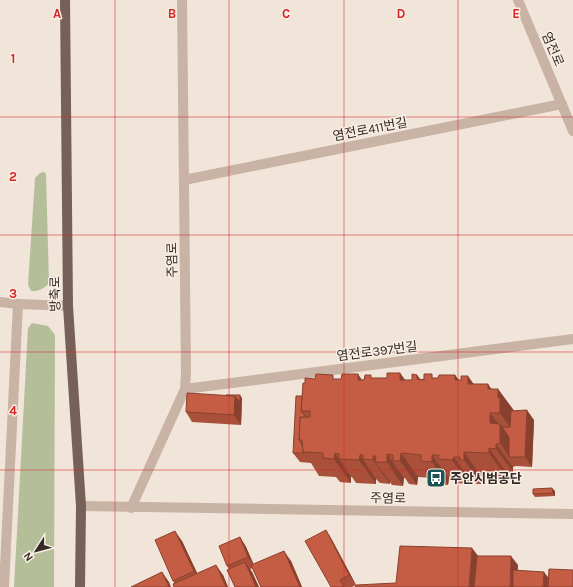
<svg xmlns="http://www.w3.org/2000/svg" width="573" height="587" viewBox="0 0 573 587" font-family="Karla,'Noto Sans KR',sans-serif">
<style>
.green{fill:#b4bf99}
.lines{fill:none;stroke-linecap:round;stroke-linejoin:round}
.minor{stroke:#c8b3a5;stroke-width:10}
.major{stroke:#766057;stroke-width:10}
.wall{fill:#a9503a}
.shaded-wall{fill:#89412f}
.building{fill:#c45d43;stroke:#89412f}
.grid{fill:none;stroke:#d62828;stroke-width:1;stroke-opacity:0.55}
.labels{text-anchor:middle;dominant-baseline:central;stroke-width:3;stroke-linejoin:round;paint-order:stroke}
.street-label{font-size:13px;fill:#342a26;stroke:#f9eee4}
.poi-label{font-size:13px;font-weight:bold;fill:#342a26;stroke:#f9eee4;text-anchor:start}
.grid-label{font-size:13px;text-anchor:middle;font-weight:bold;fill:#d62828;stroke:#f9eee4;stroke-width:3;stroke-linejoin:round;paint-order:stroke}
</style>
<rect width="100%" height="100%" fill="#f1e4d8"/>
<g class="green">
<path d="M44,172L46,174L49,283C45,288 38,292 31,291L28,285L35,178L40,173Z"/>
<path d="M32,323L48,326L55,335L54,587H14L28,328Z"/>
</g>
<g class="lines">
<g class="minor">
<path d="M518,0L573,131"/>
<path d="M184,180L562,104"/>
<path d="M0,302L18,304L68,306"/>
<path d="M185,389L573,339"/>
<path d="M81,506L573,514"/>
<path d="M131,508L185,389L186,374L182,0"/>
<path d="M4,587L18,304"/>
</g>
<path class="major" d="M65,0L68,306L81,506L80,587"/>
</g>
<g class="wall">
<path d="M400,373L405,380H412L417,375L420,379L438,378L455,375L459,380L492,389H498L514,411L534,420L532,467L516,466L513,467V472H506V477L481,476V484H476L474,480H470L469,484L455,483L452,479L449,478L448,485L437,484L433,478L418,477L417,485L409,484L405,478H404L403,486L392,485L390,482V484L380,483L376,479V484L356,483L352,477H351V483L340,482L336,477L319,476L311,463L300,462L293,453L302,396L305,383L315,379H341L358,374L361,380L373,378H387Z"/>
<path d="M242,398L241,425L192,422L186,412Z"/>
<path d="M555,491V496L535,497L533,494Z"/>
<path d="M326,530L332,540L356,585L352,587H331Z"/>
<path d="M240,537L246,547L253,564L291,561L302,587H261L253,568L250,569L252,572L259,587H235L229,569L227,566Z"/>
<path d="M182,541L197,574L223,575L228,587H174L175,584L173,581Z"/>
</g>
<g class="shaded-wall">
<path d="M400,373L417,397L400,380Z"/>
<path d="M358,374L374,398L358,380Z"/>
<path d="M417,375L434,398L417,379Z"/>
<path d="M455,375L472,399L455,380Z"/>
<path d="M468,376L485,400L468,384Z"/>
<path d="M488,384L498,398V389L515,412L517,437L500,413L488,389Z"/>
<path d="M240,395L242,398L241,425L234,415L235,396Z"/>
<path d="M527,410L534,420L532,467L525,457Z"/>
<path d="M490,413L500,426V424L516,447L509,457L500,443L490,423Z"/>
<path d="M496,444L513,467V472L496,449Z"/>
<path d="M489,448L506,472V477L489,453Z"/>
<path d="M464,452L481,476V484L464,460Z"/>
<path d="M335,453L351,477V483L334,459Z"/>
<path d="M401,453L418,477L417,485L400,461Z"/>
<path d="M387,454L404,478L403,486L387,462Z"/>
<path d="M360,455L376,479V484L359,460Z"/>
<path d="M432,455L449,478L448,485L432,462Z"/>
<path d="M373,456L377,462H375L390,482V484L373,460Z"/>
<path d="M454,457L470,480L469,484L452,460Z"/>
<path d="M552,488L555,491V496L553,493Z"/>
<path d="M326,530L332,540L356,585L349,575Z"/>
<path d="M175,531L182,541L201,581L194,571Z"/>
<path d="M240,537L246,547L255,567L248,557Z"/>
<path d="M472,548L479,557L476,587H469Z"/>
<path d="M284,551L291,561L302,587H300Z"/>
<path d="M511,556L518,565L517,587H510Z"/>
<path d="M245,562L252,572L259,587H256Z"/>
<path d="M216,565L223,575L228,587H226Z"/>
<path d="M162,572L169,582L171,587H169Z"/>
<path d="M544,572L551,581V587H543Z"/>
</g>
<g class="building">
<path d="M387,373H400V380H412V374L417,375V379L424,380V374H432V378H438L439,375H455V380H461V376H468V384H488V389H498V398H500V413H490V423L500,424V443L496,444V449L489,448V453L464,452V460H460V457H454L452,460L438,459L439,455H432V462L421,461V455L401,453L400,461H393V455L387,454V462H375L376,456H373V460L363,459V455H360L359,460L339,459V454L335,453L334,459L323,458V453L303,452L302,440H299L300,417H310V411H301L303,383H305V378L315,379L316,374L333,375V379H341L342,374H358V380H364L365,375H371V378H387Z"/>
<path d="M187,393L235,396L234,415L186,412Z"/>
<path d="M226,395H240V402L235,396Z"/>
<path d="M296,396H302L301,411L306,417H300L299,440L302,445L303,452L304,453H293Z"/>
<path d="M527,410L525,457H509V437L502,427H510L511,411Z"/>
<path d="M552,488L553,493L533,494V489Z"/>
<path d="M326,530L349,575L340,580L344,586L342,587H331L305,541Z"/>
<path d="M175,531L194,571L173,581L155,540Z"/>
<path d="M240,537L248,557L227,566L219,546Z"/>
<path d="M400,546L472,548L469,587H355L356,585L396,583Z"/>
<path d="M284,551L300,587H261L251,565Z"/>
<path d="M477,556H511L510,587H474Z"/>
<path d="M245,562L256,587H235L227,570Z"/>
<path d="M216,565L226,587H174L173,584Z"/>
<path d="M549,569L573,570V587H548Z"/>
<path d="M513,570L544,572L543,587H513Z"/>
<path d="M162,572L169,587H131Z"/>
</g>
<path class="grid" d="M115,0V587M229,0V587M344,0V587M458,0V587M0,117H573M0,235H573M0,352H573M0,470H573"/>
<defs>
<g id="bus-square" transform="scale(1)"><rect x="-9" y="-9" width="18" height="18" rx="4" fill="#1c5354" stroke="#f9eee4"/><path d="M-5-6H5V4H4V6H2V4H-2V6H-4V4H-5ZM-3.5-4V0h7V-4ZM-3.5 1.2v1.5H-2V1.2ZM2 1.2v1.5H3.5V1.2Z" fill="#fff"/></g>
</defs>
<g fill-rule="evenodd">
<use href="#bus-square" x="436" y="478"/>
</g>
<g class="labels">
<g class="street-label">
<text transform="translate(553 49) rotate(67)">염전로</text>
<text transform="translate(370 129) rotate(-11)">염전로411번길</text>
<text transform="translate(172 260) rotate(-91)">주염로</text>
<text transform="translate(55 294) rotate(-91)">방축로</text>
<text transform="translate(377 351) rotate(-7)">염전로397번길</text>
<text transform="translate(388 498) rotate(1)">주염로</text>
</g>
<g class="poi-label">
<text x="450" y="478">주안시범공단</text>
</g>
</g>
<g class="grid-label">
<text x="57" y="18">A</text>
<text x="172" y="18">B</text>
<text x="286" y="18">C</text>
<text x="401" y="18">D</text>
<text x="516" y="18">E</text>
<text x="13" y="63">1</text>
<text x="13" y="181">2</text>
<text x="13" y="298">3</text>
<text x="13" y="415">4</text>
</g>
<g transform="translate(36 551) rotate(234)" stroke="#f9eee4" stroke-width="3" paint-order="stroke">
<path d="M0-3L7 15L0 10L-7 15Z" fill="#342a26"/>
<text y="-6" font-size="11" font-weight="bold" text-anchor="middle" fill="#342a26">N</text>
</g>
</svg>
